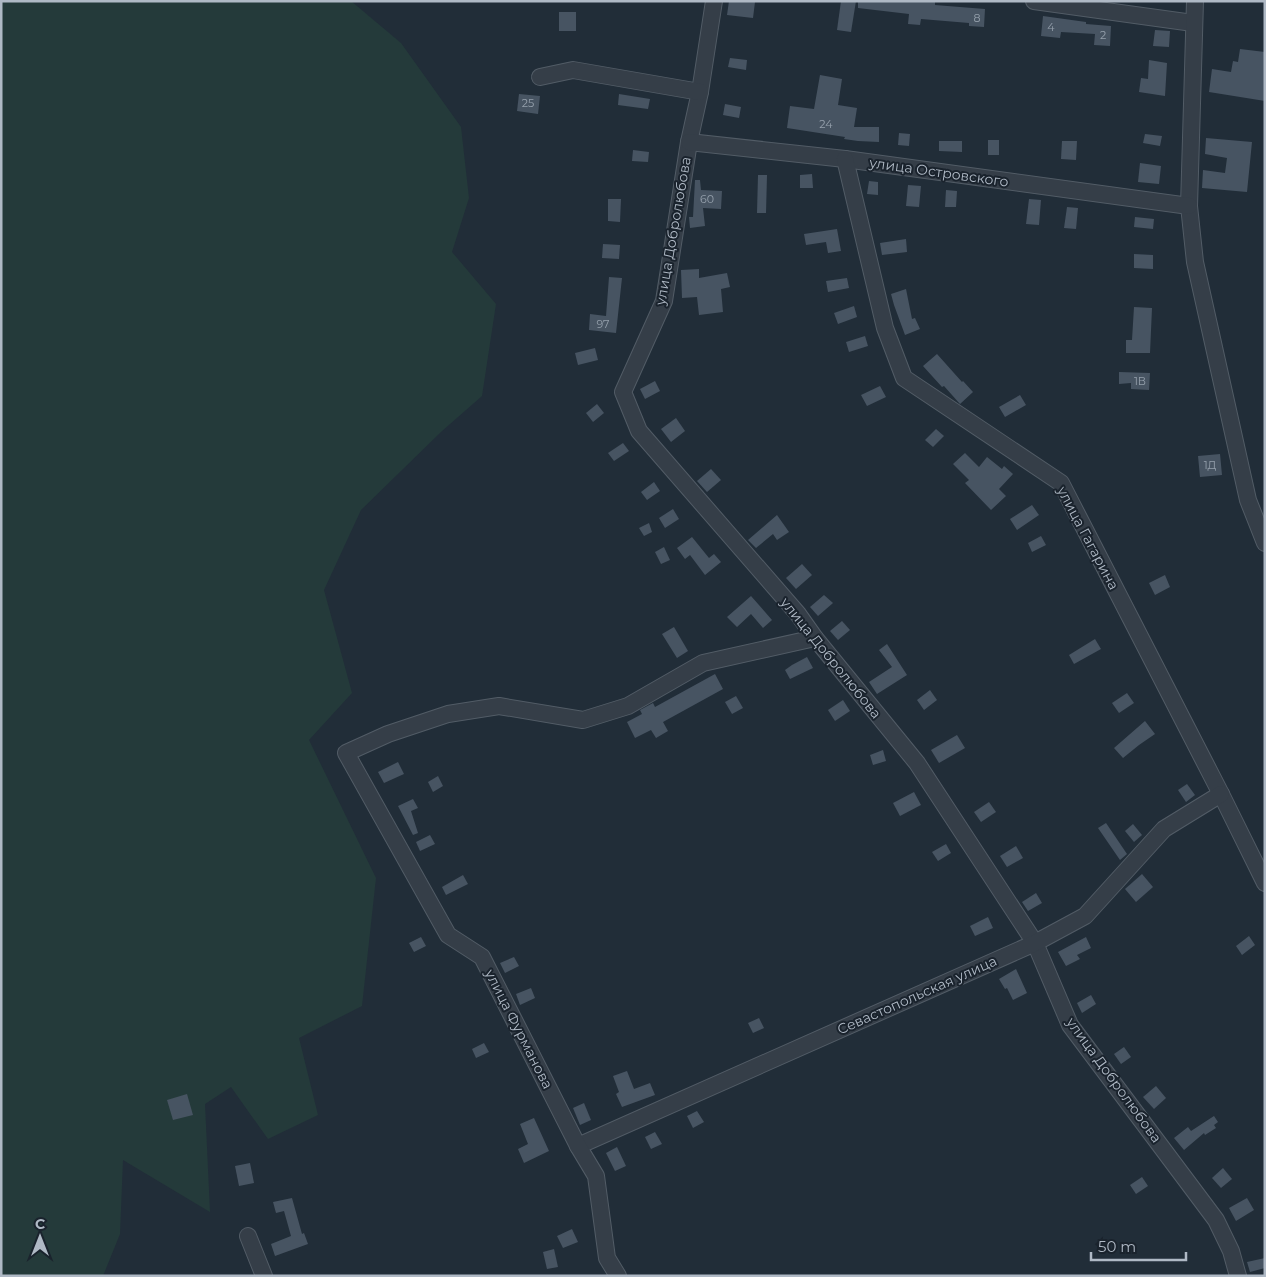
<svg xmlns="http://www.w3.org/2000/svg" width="1266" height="1277" viewBox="0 0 1266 1277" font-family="Montserrat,sans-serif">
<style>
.green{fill:#243a3a}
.building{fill:#475462}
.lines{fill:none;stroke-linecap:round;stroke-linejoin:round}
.minor-casing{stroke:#525c66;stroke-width:18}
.minor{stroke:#353e48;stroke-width:16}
.labels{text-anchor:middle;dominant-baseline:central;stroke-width:4;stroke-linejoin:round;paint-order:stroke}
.number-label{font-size:11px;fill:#95a0ac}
.street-label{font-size:14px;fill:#afb9c5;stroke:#1a232d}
</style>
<rect width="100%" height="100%" fill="#212d38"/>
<path class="green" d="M1,1H351L401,43L461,127L469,198L452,252L496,304L482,396L442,431L361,510L324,590L352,693L309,740L376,878L362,1006L299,1038L318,1115L268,1139L231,1087L205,1104L210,1212L123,1160L120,1234L103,1276H1Z"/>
<g class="building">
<path d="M729,1L755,2L753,18L727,15Z"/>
<path d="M841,1H856L851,32L837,30Z"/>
<path d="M858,1H935V5L985,9L984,27L969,26V23L921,19L920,25L908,24L909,14L858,8Z"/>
<rect x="559" y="12" width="17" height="19"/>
<path d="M1043,16L1086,22V24L1111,26L1110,46L1094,45L1095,34L1061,32L1060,38L1041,36Z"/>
<path d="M1155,30L1170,31L1169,47L1153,46Z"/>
<path d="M1240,49L1265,52V101L1209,92L1212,69L1231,72L1233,61L1238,62Z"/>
<path d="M730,58L747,60L746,70L728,67Z"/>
<path d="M1149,60L1167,63L1165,96L1139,92L1141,78L1148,79Z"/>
<path d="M820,75L842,79L838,105L857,108L854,127H879V142L858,141L844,139L845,137L787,128L790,106L814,109Z"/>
<path d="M519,94L540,96L538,114L517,111Z"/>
<path d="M619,94L650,99L648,109L618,105Z"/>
<path d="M725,104L741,107L739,118L723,115Z"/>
<path d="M899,133L910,134L909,146L898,145Z"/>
<path d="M1145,134L1162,136L1160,146L1143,143Z"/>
<path d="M1206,138L1252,142L1247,192L1202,188L1203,170L1225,173L1227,158L1205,154Z"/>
<rect x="988" y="140" width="11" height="15"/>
<path d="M939,141H962V152L939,151Z"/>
<path d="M1062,141H1077L1076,160L1061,159Z"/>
<path d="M633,150L649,152L648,162L632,161Z"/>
<path d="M1140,163L1161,166L1159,184L1138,182Z"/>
<path d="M812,174L813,188H800V175Z"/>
<path d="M758,175H767L766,213H757Z"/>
<path d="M695,180H700L701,190L722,191L721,209L703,208L705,226L690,228L689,217H693Z"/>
<path d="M869,181L878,182V195L867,194Z"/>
<path d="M908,185L921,186L919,207L906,206Z"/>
<path d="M946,190L957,191L956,207H945Z"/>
<path d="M608,199H621L620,222L608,221Z"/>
<path d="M1029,199L1041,200L1039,225L1026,224Z"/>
<path d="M1067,207L1078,208L1076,229L1064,228Z"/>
<path d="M1135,217L1154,219L1153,229L1134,227Z"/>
<path d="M837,229L841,251L828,253L826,242L806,245L804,234Z"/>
<path d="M906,239L907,252L882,255L880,243Z"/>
<path d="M603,244L620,245L619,259L602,258Z"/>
<path d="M1134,254L1153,255V269L1134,268Z"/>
<path d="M699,269V278L727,273L730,287L721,289L723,312L699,315L697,297L682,298L681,270Z"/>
<path d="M609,277L622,278L616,333L589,330L590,314L606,316Z"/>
<path d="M847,278L849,288L828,292L826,281Z"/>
<path d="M906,289L912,319L915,318L920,329L905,335L894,305L891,294Z"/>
<path d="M854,306L857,317L838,324L834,313Z"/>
<path d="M1134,307L1152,308L1150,353H1126V340H1132Z"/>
<path d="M865,336L868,346L849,352L846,342Z"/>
<path d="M595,348L598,360L578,365L575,353Z"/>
<path d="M937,354L962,382L963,381L973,392L960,404L944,386L942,387L923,366Z"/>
<path d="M1119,372L1150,373L1149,390L1131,389V383L1119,384Z"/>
<path d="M655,381L660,391L645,399L640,389Z"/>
<path d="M880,386L886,397L867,406L861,395Z"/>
<path d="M1020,395L1026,405L1005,417L999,407Z"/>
<path d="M597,404L604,413L593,422L586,413Z"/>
<path d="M676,418L685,431L671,442L661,429Z"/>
<path d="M936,429L944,436L933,447L925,440Z"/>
<path d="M623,443L629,451L614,461L608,453Z"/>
<path d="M965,453L979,467L987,457L1002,469L1004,466L1013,474L999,489L1006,496L991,510L965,483L969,480L953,464Z"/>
<path d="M1220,454L1222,475L1200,477L1198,456Z"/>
<path d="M711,469L721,480L707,492L697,481Z"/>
<path d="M654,482L660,491L647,500L641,492Z"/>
<path d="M1032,505L1039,515L1017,530L1010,519Z"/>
<path d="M673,509L679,519L665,528L659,518Z"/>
<path d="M777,515L789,532L777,540L773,534L756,548L748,540Z"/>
<path d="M649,523L652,532L644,536L639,528Z"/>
<path d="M1041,536L1046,545L1032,552L1028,543Z"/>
<path d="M692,537L709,558L714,554L721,562L705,575L690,555L685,559L677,548Z"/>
<path d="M664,547L670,560L661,564L655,552Z"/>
<path d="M802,564L812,575L796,589L786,578Z"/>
<path d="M1165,575L1170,587L1155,595L1149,583Z"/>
<path d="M824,595L833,603L818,616L810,607Z"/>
<path d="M751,596L772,620L763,628L751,614L737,627L727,617Z"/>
<path d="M842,621L850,630L838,640L830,631Z"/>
<path d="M674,627L688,651L677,658L662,634Z"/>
<path d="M1095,639L1101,649L1074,664L1069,655Z"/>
<path d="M887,644L907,675L877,694L869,682L892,667L879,650Z"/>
<path d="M807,657L813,668L790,679L785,670L792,665Z"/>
<path d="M715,674L723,689L663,722L668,731L656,738L651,730L635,738L627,722L642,714L640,710L653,703L655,707Z"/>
<path d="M930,690L937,700L924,710L917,700Z"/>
<path d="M1127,693L1134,703L1119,713L1112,703Z"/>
<path d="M736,696L743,708L732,714L725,702Z"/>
<path d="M843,700L850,711L835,721L828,710Z"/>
<path d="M1145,721L1155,734L1139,745L1123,758L1114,748Z"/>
<path d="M957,735L965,748L939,763L931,750Z"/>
<path d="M883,750L886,761L873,765L870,755Z"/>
<path d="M398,762L404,774L384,783L378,772Z"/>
<path d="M438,776L443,786L433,792L428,782Z"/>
<path d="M1187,784L1195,795L1186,802L1178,790Z"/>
<path d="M914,792L921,805L900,816L893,803Z"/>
<path d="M413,799L418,808L411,811L418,833L413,835L398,806Z"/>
<path d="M989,802L996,812L981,822L974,812Z"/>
<path d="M1106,823L1127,854L1120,860L1098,828Z"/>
<path d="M1133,824L1142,835L1134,842L1125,831Z"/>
<path d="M430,835L435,844L420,851L416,842Z"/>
<path d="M946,844L951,853L938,861L932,852Z"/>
<path d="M1016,846L1023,858L1007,867L1000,856Z"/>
<path d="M1142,874L1153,887L1136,902L1125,889Z"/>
<path d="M463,875L468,884L446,895L442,887Z"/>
<path d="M1036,893L1042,903L1028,911L1022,902Z"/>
<path d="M988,917L993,928L975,936L970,926Z"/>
<path d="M1249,936L1255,945L1242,955L1236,946Z"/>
<path d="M421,937L426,946L414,952L409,943Z"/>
<path d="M1086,937L1091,948L1077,955L1080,959L1066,966L1058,952Z"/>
<path d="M514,957L519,966L505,973L500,963Z"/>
<path d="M1016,969L1027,993L1013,1000L1007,988L1005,989L999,979Z"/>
<path d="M531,988L535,998L520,1005L516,994Z"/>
<path d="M1091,995L1096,1004L1082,1013L1077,1003Z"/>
<path d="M759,1018L764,1028L753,1033L748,1023Z"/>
<path d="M484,1043L489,1052L476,1058L472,1049Z"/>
<path d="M1124,1047L1131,1057L1121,1064L1114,1054Z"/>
<path d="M627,1071L634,1089L650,1083L655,1095L622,1107L616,1094L619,1092L613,1076Z"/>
<path d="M1156,1086L1166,1098L1154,1109L1143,1097Z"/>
<path d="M187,1094L193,1115L173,1120L167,1100Z"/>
<path d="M584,1103L591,1120L580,1125L573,1108Z"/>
<path d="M697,1111L704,1122L693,1128L687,1116Z"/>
<path d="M1214,1116L1218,1122L1214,1125L1216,1128L1205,1135L1204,1133L1184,1150L1174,1138L1188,1127L1191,1131Z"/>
<path d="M534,1118L549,1151L524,1163L518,1149L528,1144L520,1124Z"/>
<path d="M655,1132L662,1144L651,1149L645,1137Z"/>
<path d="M617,1147L626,1166L615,1171L606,1153Z"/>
<path d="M250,1163L254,1183L239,1186L235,1166Z"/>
<path d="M1223,1168L1232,1179L1221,1188L1212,1178Z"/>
<path d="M1142,1177L1148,1186L1136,1194L1130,1185Z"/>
<path d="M292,1198L302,1234L304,1233L308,1244L275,1256L271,1244L291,1236L284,1211L276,1213L273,1202Z"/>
<path d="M1247,1198L1254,1210L1236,1221L1229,1208Z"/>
<path d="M572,1229L578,1242L563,1248L557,1236Z"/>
<path d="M554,1249L558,1267L547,1269L543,1252Z"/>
<path d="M1265,1258V1268L1250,1272L1247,1262Z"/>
</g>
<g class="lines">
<g class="minor-casing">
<g id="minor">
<path d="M714,1L700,92L689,142L664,301L623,392L639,431L798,614L815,638L917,763L1035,943L1070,1025L1216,1220L1231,1251L1238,1276"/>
<path d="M1034,1L1193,23"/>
<path d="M1195,1L1189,206L1195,262L1248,500L1265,543"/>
<path d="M540,77L573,70L700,92"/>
<path d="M689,142L845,159L1189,206"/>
<path d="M845,159L885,328L904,378L1061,483L1221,794L1265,883"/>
<path d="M578,1146L1035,943L1085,916L1164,829L1221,794"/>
<path d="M248,1236L264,1276"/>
<path d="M618,1276L607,1258L596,1176L578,1146L482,957L448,935L346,753L388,734L448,714L499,706L583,720L628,706L703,663L815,638"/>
</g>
</g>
<use href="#minor" class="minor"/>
</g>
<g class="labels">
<g class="number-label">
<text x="977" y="18">8</text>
<text x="1051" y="27">4</text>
<text x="1103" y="35">2</text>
<text x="528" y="103">25</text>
<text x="826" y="124">24</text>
<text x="707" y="199">60</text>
<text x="603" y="324">97</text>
<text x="1140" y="381">1В</text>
<text x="1210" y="465">1Д</text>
</g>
<g class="street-label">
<text transform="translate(939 172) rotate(8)">улица Островского</text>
<text transform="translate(673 231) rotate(-80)">улица Добролюбова</text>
<text transform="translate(1088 538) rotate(62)">улица Гагарина</text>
<text transform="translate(831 658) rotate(51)">улица Добролюбова</text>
<text transform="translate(917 995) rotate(-24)">Севастопольская улица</text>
<text transform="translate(519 1029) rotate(63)">улица Фурманова</text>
<text transform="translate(1114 1080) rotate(54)">улица Добролюбова</text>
</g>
</g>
<rect width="1266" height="1277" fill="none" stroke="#afb9c5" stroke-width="5"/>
<g transform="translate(40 1237)" stroke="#1a232d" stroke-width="4" paint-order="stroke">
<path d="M0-4L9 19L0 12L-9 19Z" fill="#afb9c5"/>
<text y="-8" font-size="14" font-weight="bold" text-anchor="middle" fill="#afb9c5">С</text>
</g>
<path d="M1091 1252v8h95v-8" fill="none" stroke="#afb9c5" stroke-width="2.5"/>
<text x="1098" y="1252" font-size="15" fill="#afb9c5" stroke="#1a232d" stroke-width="4" paint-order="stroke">50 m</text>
</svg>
